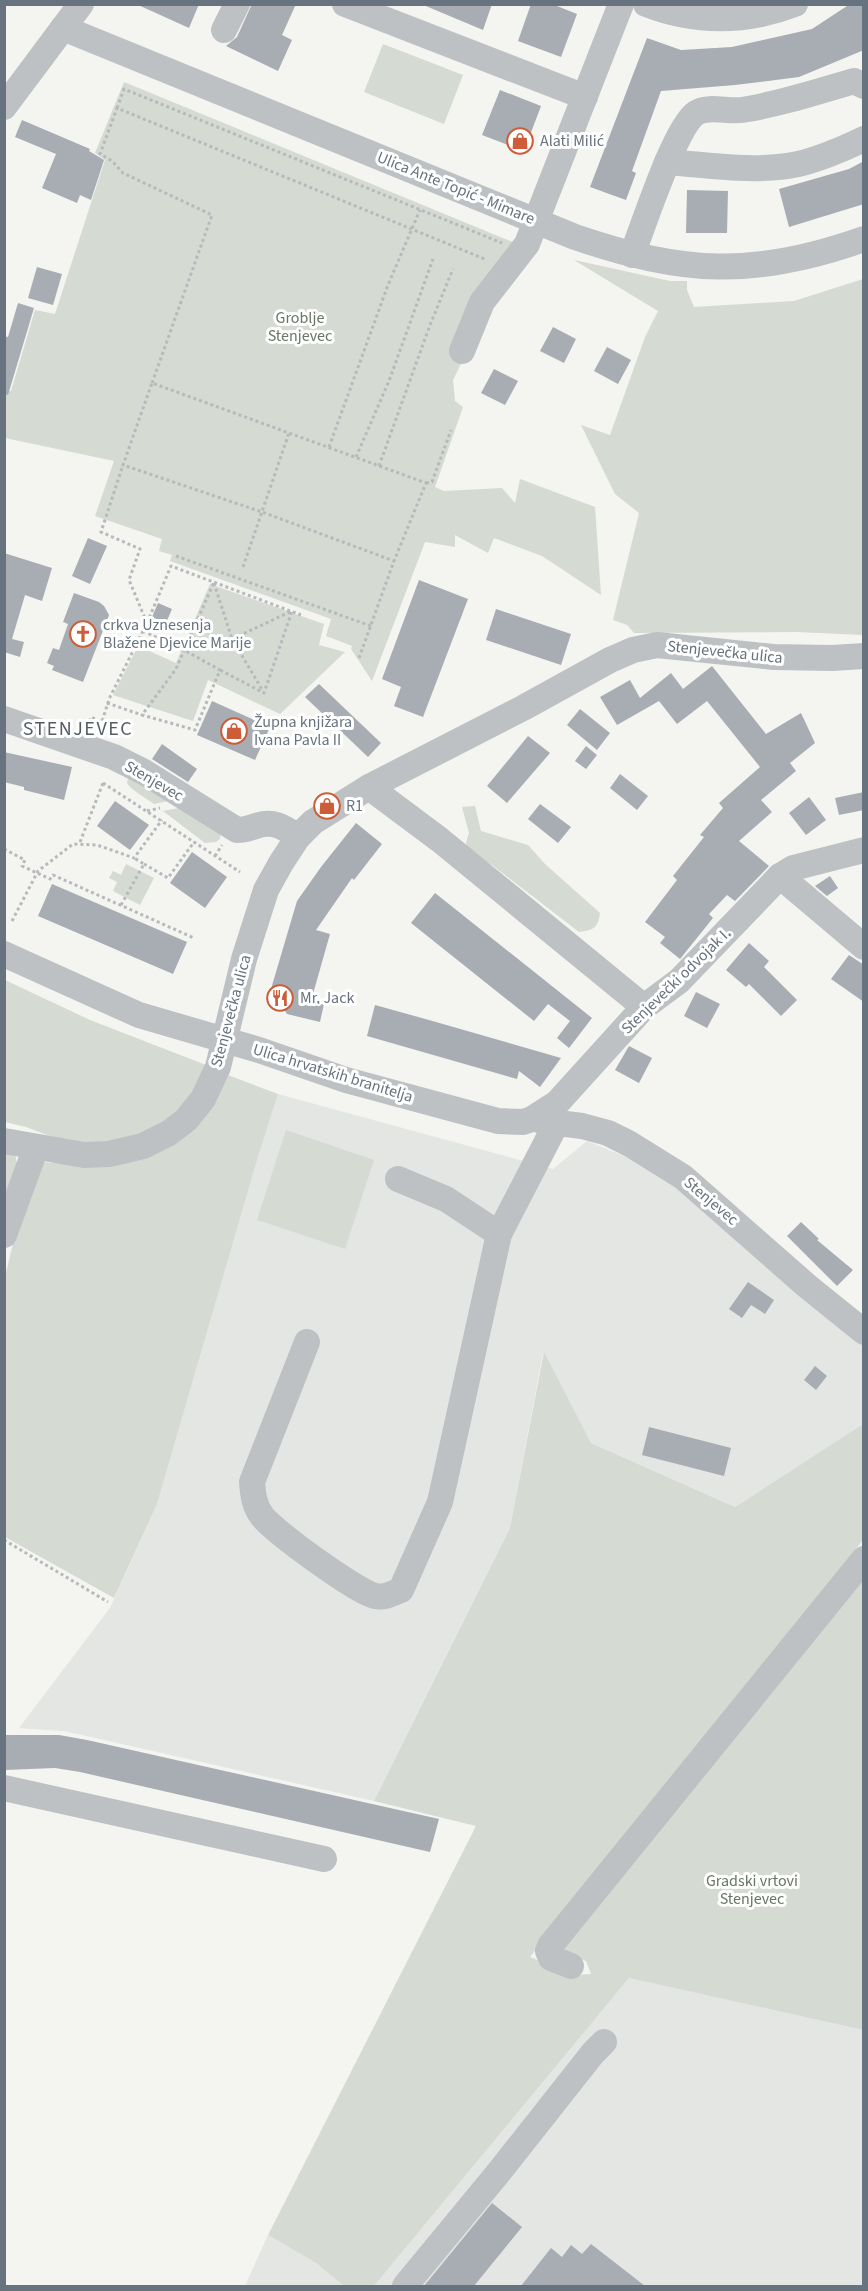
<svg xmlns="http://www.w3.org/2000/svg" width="868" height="2291" viewBox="0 0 868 2291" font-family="'Source Sans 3',sans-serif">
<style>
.built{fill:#e4e6e4}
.green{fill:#d5dad2}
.building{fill:#a7adb2}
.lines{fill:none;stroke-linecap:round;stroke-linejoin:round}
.path{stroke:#b7babc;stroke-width:3;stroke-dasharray:3 3;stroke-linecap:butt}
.minor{stroke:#bec1c4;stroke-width:26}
.labels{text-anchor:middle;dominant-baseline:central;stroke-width:6;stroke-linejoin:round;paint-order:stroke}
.poi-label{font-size:16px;fill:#67737e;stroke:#fff;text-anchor:start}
.street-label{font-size:16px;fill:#67737e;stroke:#fff}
.park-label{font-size:16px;fill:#687665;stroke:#fff}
.quarter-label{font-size:20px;letter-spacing:1.5px;fill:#545d64;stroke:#fff}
</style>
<rect width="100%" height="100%" fill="#f4f4f1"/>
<g class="built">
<path d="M278,1094L553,1169L587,1141L671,1175L863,1342V1424L735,1507L591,1443L543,1353L510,1528L374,1801L64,1731L19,1728L110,1608L157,1504L258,1157Z"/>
<path d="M629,1978L863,2030V2286H374Z"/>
<path d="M268,2235L316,2263L344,2286H245Z"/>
</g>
<g class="green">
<path d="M383,44L463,75L444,124L364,92Z"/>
<path d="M124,82L520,245L453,380L455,401L463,407L435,487L444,491L502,488L515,503L520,479L595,507L601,595L542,556L494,538L488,553L455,535V547L425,542L372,681L351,649L352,646L326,636L331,619L170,561L172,555L159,551L162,539L95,516L114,461L5,438L6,390L11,391L35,310L55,314L105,160L95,153Z"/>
<path d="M574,260L670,281H687V290L694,307L794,301L863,279V635L797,632L634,633L627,625L613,620L639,513L615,494L581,425L610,435L645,337L658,311Z"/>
<path d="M210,584L324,624L319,645L345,652L280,714L208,680L193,721L113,695L138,646L176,663Z"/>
<path d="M129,773L173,800L154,804C146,798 131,790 127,783Z"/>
<path d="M475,806L481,831L528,845L545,864L600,913C598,928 594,930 579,932L492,865L467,850L466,843L469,833L462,807Z"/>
<path d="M184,807L221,831L220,839L216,842L205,843L163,811Z"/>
<path d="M126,864L154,878L140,905L113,891L117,882L109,878L113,871L121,875Z"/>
<path d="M5,980L90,1020L206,1065L203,1079L173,1117L138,1138L92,1145L60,1140L26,1127L5,1122Z"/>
<path d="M228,1075L278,1094L258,1157L157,1504L114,1598L5,1537V1277L15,1235L39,1162L105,1166Z"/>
<path d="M286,1130L374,1160L345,1249L257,1220Z"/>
<path d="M5,1151L15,1152L18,1172L5,1214Z"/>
<path d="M544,1352L591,1443L735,1507L863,1424V1540L530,1957L576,1975L591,1974L586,1961L560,1951L863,1575V2030L629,1978L374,2286H344L316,2263L268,2235L476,1826L374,1801L510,1528Z"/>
</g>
<g class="building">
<path d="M136,4H199L189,28Z"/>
<path d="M252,4H296L282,35L292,40L278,71L226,46L237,37Z"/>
<path d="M421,4H492L483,30Z"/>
<path d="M531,4H552L577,14L561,57L518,41Z"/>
<path d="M850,4H864V50L799,77L735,85L661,91L632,171L636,173L626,200L590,187L647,38L681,50L732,47L812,29Z"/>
<path d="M500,90L541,106L524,151L482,135Z"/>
<path d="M22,120L90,149L89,151L104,160L91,200L80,195L77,203L42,188L56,154L15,137Z"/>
<path d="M864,161V204L789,227L779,189L849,169Z"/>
<path d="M687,190L728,191L727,233H686Z"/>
<path d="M37,267L62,274L53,305L28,298Z"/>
<path d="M18,303L34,308L8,395L4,394V336L8,337Z"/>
<path d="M553,327L576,339L564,363L540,351Z"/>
<path d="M607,347L631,360L618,384L594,371Z"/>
<path d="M494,369L518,381L505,405L481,393Z"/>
<path d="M88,538L107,546L90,584L72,576Z"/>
<path d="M4,553L52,568L42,601L25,595L12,639L24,642L20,657L4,652Z"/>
<path d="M419,580L468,599L423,717L394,706L401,687L382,679Z"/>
<path d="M74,593L99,602L104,606L109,615L83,682L52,670L54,666L47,663L53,648L59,650L68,624L63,622Z"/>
<path d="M158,603L172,609L166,623L152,617Z"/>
<path d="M496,609L571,634L561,665L486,640Z"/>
<path d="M712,666L766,734L801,713L815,743L790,763L796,771L761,800L772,812L739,841L769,866L735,901L727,895L709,914L713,918L680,959L660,943L665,937L645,922L677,880L673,876L704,837L700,835L723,808L719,803L760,767L707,701L677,724L659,701L617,725L600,697L630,680L640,698L671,673L683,689Z"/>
<path d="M319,684L381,743L368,757L305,697Z"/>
<path d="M212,701L270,727L255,760L197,735Z"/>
<path d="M580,709L610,733L597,750L567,725Z"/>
<path d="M528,736L550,753L507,803L487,786Z"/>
<path d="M162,744L197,769L188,782L152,759Z"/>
<path d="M586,746L597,755L586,769L575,761Z"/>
<path d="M4,752L72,767L64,800L24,790V787L4,782Z"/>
<path d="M620,774L648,796L637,810L610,788Z"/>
<path d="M864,792V810L839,815L835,798Z"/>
<path d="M809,797L826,820L806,835L789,813Z"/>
<path d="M115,801L149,825L130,850L97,826Z"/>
<path d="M540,804L571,827L558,843L528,819Z"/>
<path d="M356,823L382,844L354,880L352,878L316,930L330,934L311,1001L324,1004L320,1022L287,1014L271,989L297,901L321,867Z"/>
<path d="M192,852L227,877L205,908L170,883Z"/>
<path d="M830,876L838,888L827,896L815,886Z"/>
<path d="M52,884L187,942L173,974L38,916Z"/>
<path d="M435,893L592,1018L569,1048L557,1038L570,1021L548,1004L534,1021L411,923Z"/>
<path d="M749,943L769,961L764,967L797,1000L781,1016L749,984L746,987L726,970Z"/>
<path d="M849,955L864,965V1002L831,979Z"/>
<path d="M696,992L720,1004L707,1028L684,1016Z"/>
<path d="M375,1005L429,1020L561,1058L540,1087L519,1071L517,1079L367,1036Z"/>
<path d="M629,1046L652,1058L639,1083L615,1070Z"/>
<path d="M801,1222L819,1239L817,1240L853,1270L837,1286L787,1236Z"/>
<path d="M748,1282L774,1300L765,1314L751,1305L742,1318L729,1309Z"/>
<path d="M815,1366L827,1376L816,1390L804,1380Z"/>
<path d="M649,1427L731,1448L724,1476L642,1455Z"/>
<path d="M5,1735H59L87,1740L439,1819L430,1852L80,1772L55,1768L5,1770Z"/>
<path d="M492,2203L522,2227L474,2286H424Z"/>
<path d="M591,2244L645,2286H521L551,2248L562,2257L571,2245L582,2254Z"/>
</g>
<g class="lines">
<g class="path">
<path d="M117,108L124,89L502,243"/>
<path d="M152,383L212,215L123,173L112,161L100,154L117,108L487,260"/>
<path d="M329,447L388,285L420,210"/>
<path d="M356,457L389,381L433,259"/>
<path d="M379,466L430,325L453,269"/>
<path d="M426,483L432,482L451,430"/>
<path d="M176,556L371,626"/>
<path d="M243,567L289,433"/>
<path d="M214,583L232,639L292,611L264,693L220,670"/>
<path d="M147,623L171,566L301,615"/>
<path d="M143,631L184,650L220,670L195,730L142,715L176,669L214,582"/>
<path d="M186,649L232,639L263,691"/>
<path d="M359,658L394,561L426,483L152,383L123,465L262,512L394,561"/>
<path d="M107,703L142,715"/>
<path d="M87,727L91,717L102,722L109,699L147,623L129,580L140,549L101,532L123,465"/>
<path d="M103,783L240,872"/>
<path d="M147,811L160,808"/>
<path d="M80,842L103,783"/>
<path d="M4,849L25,860L22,866L50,879L53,875L194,938"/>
<path d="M215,856L222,845"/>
<path d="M144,864L168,878L194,842"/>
<path d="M121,905L144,864L134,858"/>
<path d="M12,921L38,871L73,844L97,845L134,858L162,820"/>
<path d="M4,1540L108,1602"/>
</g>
<g class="minor">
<path d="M345,4L585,97"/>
<path d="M646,4C694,23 746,23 795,4"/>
<path d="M63,28L575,237C684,274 754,278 864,239"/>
<path d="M224,30L237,4"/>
<path d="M4,107L81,4"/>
<path d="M667,162C710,165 756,173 798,164C820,159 843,149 864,139"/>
<path d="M632,255C643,227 675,127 696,113C708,105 728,112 742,110C780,104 816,92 854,81L864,86"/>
<path d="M462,351L482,302L527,244L621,4"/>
<path d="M4,719L114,757L144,772L237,830C245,830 249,828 256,826C273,820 284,827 298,837"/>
<path d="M369,787L440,840L644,1007"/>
<path d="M780,876L864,947"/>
<path d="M4,954L139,1015L259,1050L346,1080L498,1121L523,1122L532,1119L557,1103L644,1007L679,981L780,876L793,868L864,850"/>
<path d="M541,1121L582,1126L608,1133L630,1144L683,1177L807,1286L864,1332"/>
<path d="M4,1141L84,1155L109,1154L143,1146L169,1133L186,1120L203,1099L218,1067L244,959L266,890L281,863L298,837L313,822L369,787L523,708L610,660L633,650L657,645L774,657L832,658L864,656"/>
<path d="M398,1179L446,1199L499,1234"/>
<path d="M4,1235L36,1147"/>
<path d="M307,1342L252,1482C253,1495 254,1505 262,1516C273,1531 357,1592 375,1596C385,1598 391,1594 401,1590L440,1502L499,1234L556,1124"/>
<path d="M4,1788L324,1859"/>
<path d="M571,1966L551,1958L548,1951L550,1946L864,1559"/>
<path d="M405,2286L499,2172L593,2053L604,2042"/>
</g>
</g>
<defs>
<g id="shop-ring" transform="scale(1.35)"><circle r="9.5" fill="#fff" stroke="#cc5d38" stroke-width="1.5"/><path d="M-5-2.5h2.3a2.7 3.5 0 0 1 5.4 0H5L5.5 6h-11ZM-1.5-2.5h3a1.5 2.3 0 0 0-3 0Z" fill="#cc5d38"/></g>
<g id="church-ring" transform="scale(1.35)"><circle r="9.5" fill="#fff" stroke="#cc5d38" stroke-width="1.5"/><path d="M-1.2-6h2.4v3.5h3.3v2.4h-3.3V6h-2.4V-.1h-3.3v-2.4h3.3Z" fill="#cc5d38"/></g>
<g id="restaurant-ring" transform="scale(1.35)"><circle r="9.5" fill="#fff" stroke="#cc5d38" stroke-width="1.5"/><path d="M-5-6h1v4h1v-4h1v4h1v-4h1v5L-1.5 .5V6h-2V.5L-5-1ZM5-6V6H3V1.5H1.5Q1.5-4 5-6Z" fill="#cc5d38"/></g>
</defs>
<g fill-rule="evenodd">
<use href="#shop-ring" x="520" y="141"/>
<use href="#church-ring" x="83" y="634"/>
<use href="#shop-ring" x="234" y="731"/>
<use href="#shop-ring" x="327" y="806"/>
<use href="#restaurant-ring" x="280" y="998"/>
</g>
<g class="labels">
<g class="poi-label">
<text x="540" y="141">Alati Milić</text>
<text x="103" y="625">crkva Uznesenja<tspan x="103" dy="18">Blažene Djevice Marije</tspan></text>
<text x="254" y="722">Župna knjižara<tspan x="254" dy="18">Ivana Pavla II</tspan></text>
<text x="346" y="806">R1</text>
<text x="300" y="998">Mr. Jack</text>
</g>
<g class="street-label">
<text transform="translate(456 188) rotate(22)">Ulica Ante Topić - Mimare</text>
<text transform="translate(725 652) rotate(6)">Stenjevečka ulica</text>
<text transform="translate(154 781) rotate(30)">Stenjevec</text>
<text transform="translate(676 981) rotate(-44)">Stenjevečki odvojak I.</text>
<text transform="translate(231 1011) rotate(-75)">Stenjevečka ulica</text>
<text transform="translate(333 1073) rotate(17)">Ulica hrvatskih branitelja</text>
<text transform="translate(711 1201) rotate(40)">Stenjevec</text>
</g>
<g class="park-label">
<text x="300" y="318">Groblje<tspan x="300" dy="18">Stenjevec</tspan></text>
<text x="752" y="1881">Gradski vrtovi<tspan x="752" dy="18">Stenjevec</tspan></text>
</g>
<g class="quarter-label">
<text x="78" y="729">STENJEVEC</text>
</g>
</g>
<rect width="868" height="2291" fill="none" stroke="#67737e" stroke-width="12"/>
</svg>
